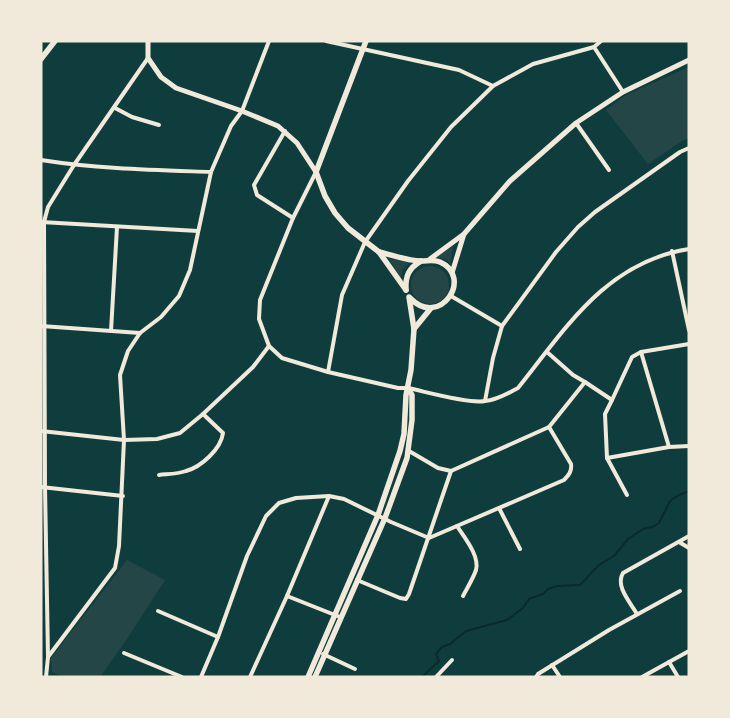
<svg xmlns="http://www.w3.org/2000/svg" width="730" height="718" viewBox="0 0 730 718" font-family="'Noto Sans',sans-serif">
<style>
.green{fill:#244646}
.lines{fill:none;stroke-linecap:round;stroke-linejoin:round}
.stream{stroke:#0a2a2b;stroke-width:2}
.minor{stroke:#f1e9da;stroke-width:4}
.tertiary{stroke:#f1e9da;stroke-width:5}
.secondary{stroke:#f1e9da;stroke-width:5.5}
</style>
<rect width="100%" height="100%" fill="#0f3d3e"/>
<g class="green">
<path d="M689,67V138L682,141L648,164L606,110L626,95Z"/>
<path d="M453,246L450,264L447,260L437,257Z"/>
<path d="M389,259L411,262L402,270L401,278Z"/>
<circle cx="430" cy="285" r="19"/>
<path d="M127,560L165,580L127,639L100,677H64L52,672L51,658Z"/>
</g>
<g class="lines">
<path class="stream" d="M422,677L439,661L436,654L442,647L450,644L466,631L507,620L523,608L529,599L543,594L548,589L557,586L580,585L599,565L614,556L628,539L643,529L652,527L659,523L670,501L677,496L689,491"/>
<g class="minor">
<path d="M326,41L459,70L493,86"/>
<path d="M594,47L623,92"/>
<path d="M115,108L132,117L159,125"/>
<path d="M576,123L609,170"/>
<path d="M285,131L254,185L257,195L293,218"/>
<path d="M41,160C98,169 154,170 211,172"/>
<path d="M316,172L293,218L260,300L259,319L269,346L282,358L328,372L398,388H408C427,392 469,404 485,401C497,400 508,393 518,388C566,328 606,262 689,249"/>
<path d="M41,222L198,231"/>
<path d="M672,251L689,330"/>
<path d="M451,296L502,326"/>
<path d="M41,326L140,333"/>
<path d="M111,331L117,227"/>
<path d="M641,352L669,447"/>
<path d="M328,372L342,295L365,242L408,181L451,127L493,86L533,64L594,47L601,41"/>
<path d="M585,382L612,400L632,357L641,352L689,344"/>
<path d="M612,400L605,414L607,458L627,495"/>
<path d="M485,401L493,358L502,326L556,252L578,227L595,212L680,152L689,148"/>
<path d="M41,431L124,440L157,439L180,433L203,414L253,367L269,346"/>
<path d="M409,451L438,468L451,471L549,427L585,382L573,375L547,352"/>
<path d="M607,458L669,447L689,446"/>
<path d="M159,475C168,474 178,474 186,471C201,467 221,449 223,433L203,414"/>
<path d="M41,487L123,496"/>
<path d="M499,508L520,549"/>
<path d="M457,526C464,537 480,556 476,570C473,579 467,588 463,596"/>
<path d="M679,542L689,548"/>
<path d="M357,580L400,598L406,599L409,594L451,471"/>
<path d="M287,596L340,617"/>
<path d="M158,611L218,637"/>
<path d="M637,614C630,602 615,586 623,573L689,536"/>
<path d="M124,653L182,677"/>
<path d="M323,654L355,669"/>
<path d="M48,657L115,568L119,546L124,440L120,375L128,351L140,333L161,317L179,296L190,270L211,172L231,126L242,111L269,41"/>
<path d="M669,662L678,677"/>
<path d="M552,665L560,677"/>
<path d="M46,677L48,657L45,487L44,222L48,207L74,165L148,58"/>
<path d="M201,677L218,637L247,556L266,516L279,503L296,498L329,496L344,499L391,522L429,538L564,480C569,475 572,471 571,464L549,427"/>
<path d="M250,677L287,596L329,496"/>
<path d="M436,677L452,660"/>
<path d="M536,677L538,674L609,630L680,591"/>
<path d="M642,677L689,651"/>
</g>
<g class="tertiary">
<path d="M148,41V58L161,77L176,88L242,111L278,126L297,143L316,172"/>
<path d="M430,259L464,234L510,181L576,123L623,92L689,60"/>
<path d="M452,273L464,234"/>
</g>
<g class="secondary">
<path d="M366,41L316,172L325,196L335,213L348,228L379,252L406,290"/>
<path d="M41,59L55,41"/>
<path d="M379,252C392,255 408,261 421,261C428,261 433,259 440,262C474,277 440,329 410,298"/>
<path d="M406,290C405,276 409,268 421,261"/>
<path d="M414,329L431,308"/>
<path d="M308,677L378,515L400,451L404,434L406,395L411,370L414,329L409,297"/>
<path d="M315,677L385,518L407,458L412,420V395L408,388"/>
</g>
</g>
<rect width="730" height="718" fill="none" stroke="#f1e9da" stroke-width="85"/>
</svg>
